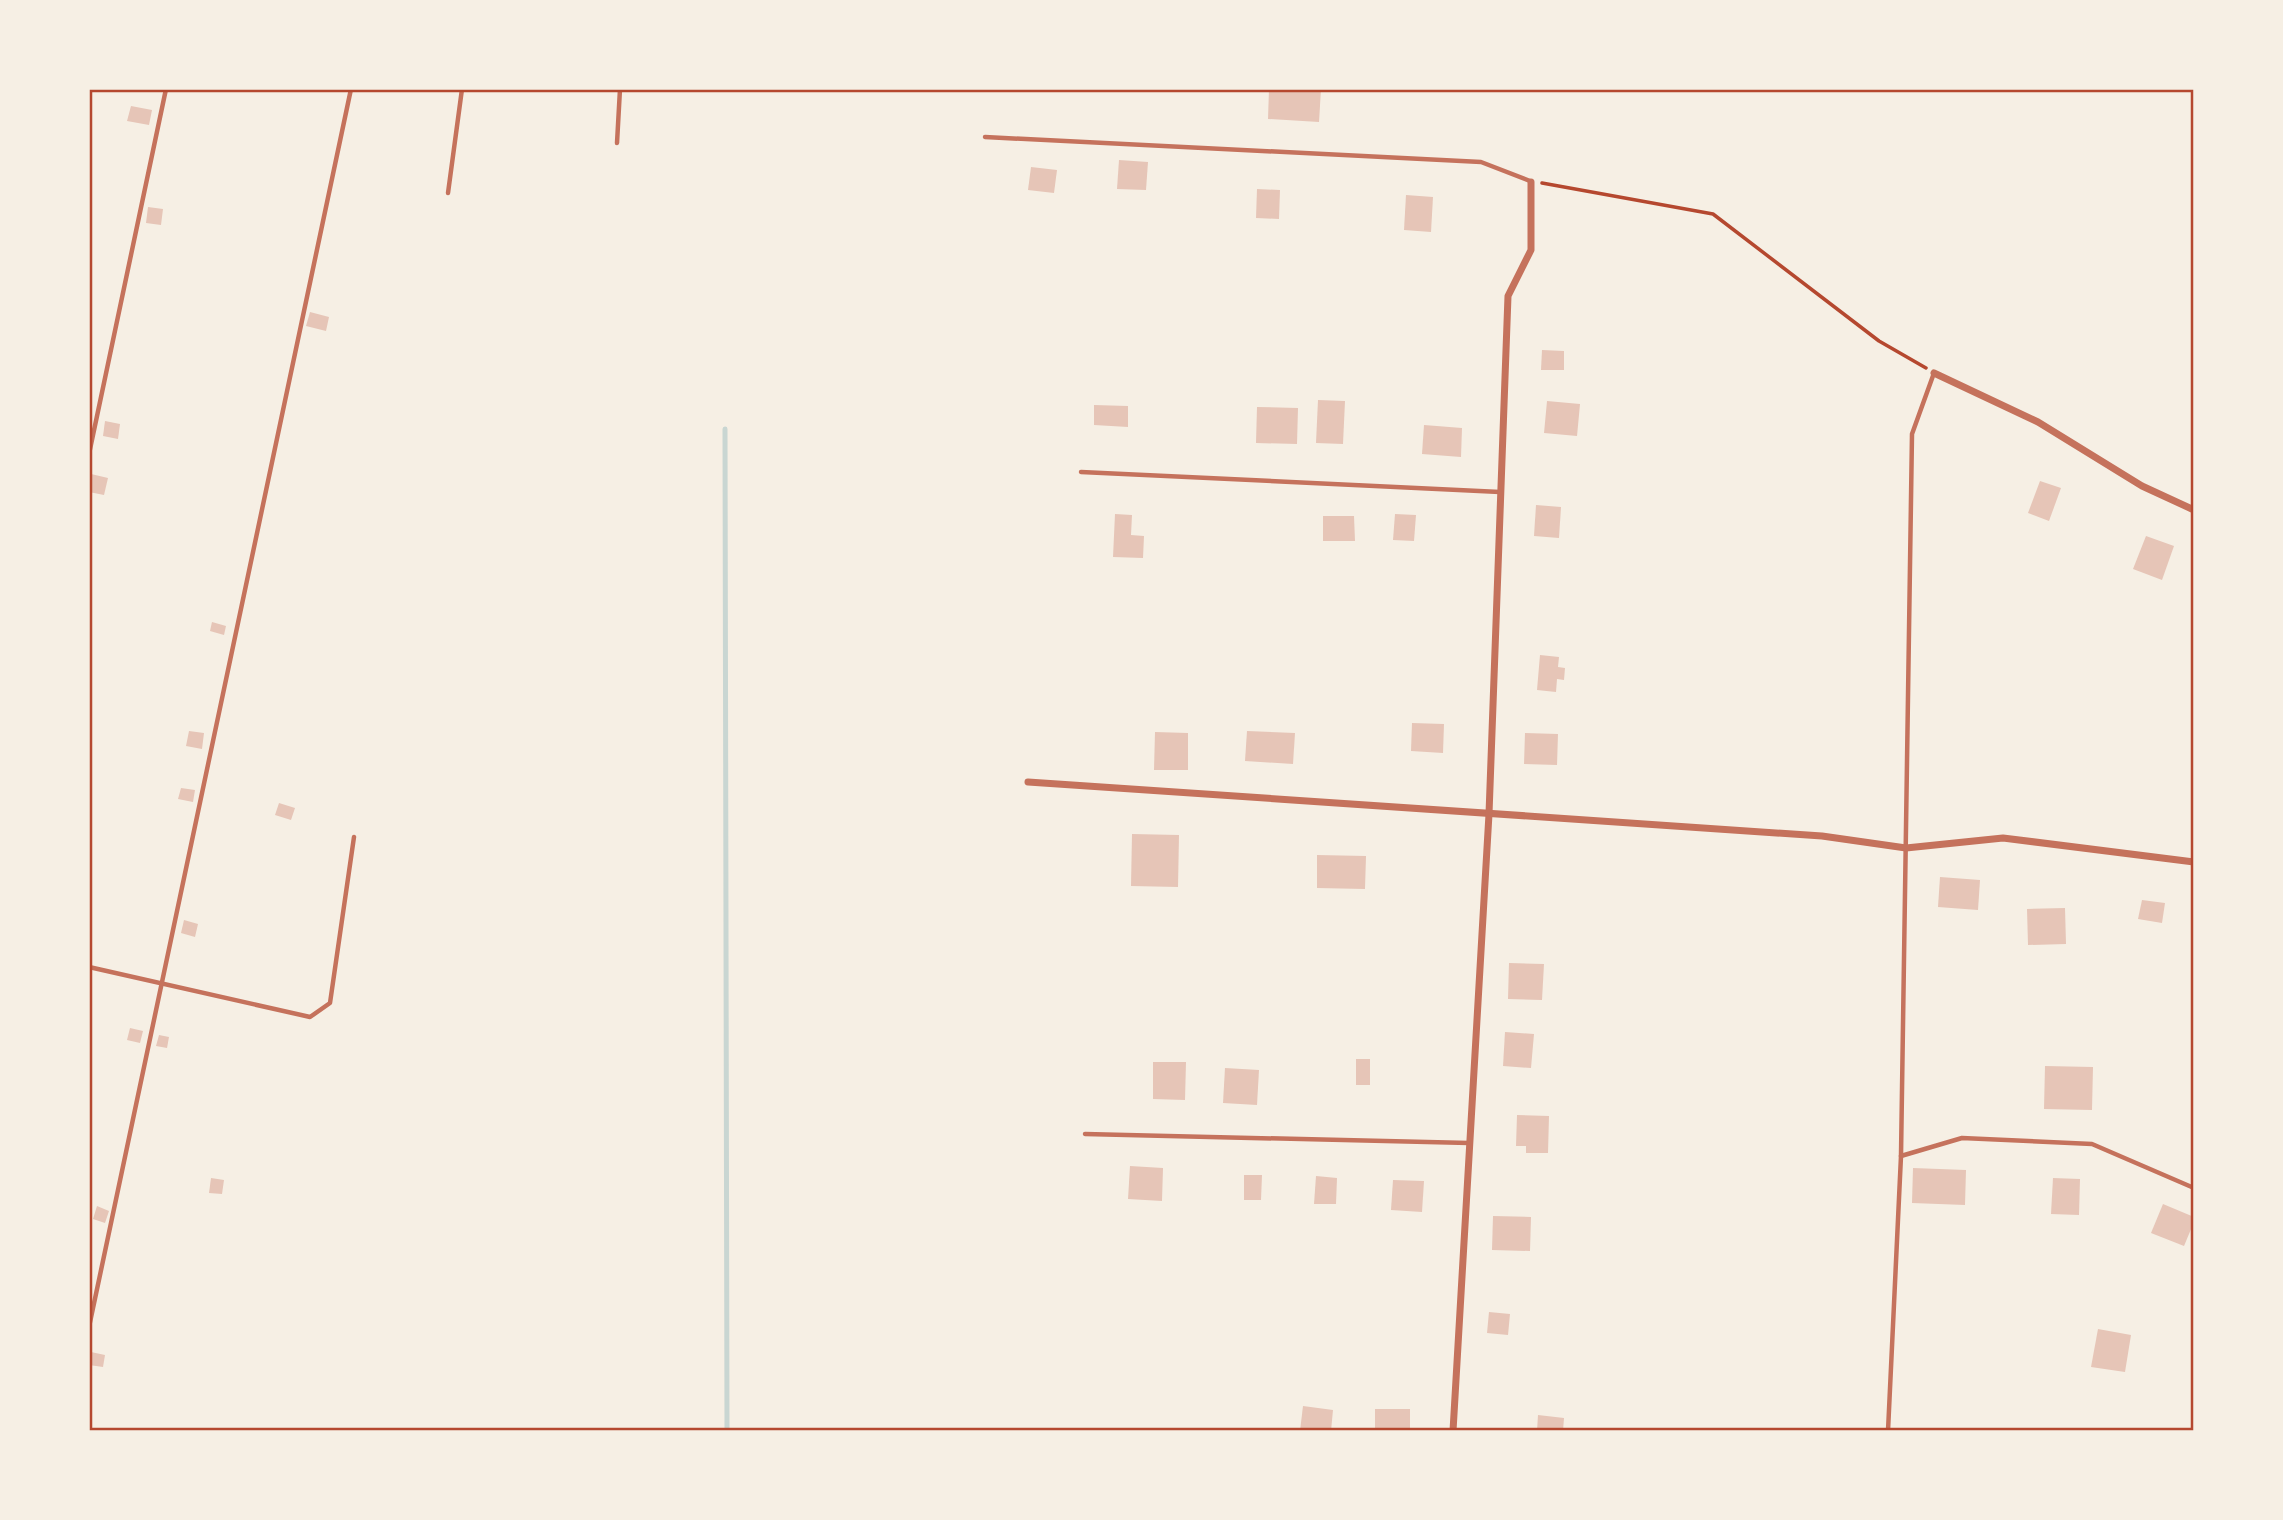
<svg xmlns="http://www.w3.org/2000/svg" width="2283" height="1520" viewBox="0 0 2283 1520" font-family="'DejaVu Sans',sans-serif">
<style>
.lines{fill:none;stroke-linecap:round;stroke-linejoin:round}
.stream{stroke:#c9d6d2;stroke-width:5}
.building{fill:#e6c5b7}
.path{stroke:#b5482f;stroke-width:3.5}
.service{stroke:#c5725c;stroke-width:4.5}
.minor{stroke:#c5725c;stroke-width:7}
.neatline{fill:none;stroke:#b5482f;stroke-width:2.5}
</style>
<rect width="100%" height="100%" fill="#f6efe4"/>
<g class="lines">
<path class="stream" d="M725,429L727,1431"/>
</g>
<g class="building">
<path d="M1269,89H1321L1319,122L1268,119Z"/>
<path d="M131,106L152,110L149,125L127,121Z"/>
<path d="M1119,160L1148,162L1146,190L1117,189Z"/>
<path d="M1031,167L1057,170L1054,193L1028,190Z"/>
<path d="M1257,189L1280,190L1279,219L1256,218Z"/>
<path d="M1406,195L1433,197L1431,232L1404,230Z"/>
<path d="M148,207L163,209L161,225L146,223Z"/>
<path d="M310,312L329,317L326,331L306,326Z"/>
<path d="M1542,350L1564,351V370H1541Z"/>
<path d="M1318,400L1345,401L1343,444L1316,443Z"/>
<path d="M1547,401L1580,404L1577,436L1544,433Z"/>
<path d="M1094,405L1128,406V427L1094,425Z"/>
<path d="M1257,407L1298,408L1297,444L1256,443Z"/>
<path d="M105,421L120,424L118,439L103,436Z"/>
<path d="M1424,425L1462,428L1461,457L1422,454Z"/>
<path d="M91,474L108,478L104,495L89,492Z"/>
<path d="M2040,481L2061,488L2049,521L2028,513Z"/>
<path d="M1536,505L1561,507L1559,538L1534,536Z"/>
<path d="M1115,514L1132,515L1131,535L1144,536L1143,558L1113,557Z"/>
<path d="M1395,514L1416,515L1414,541L1393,540Z"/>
<path d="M1323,516H1354L1355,541H1323Z"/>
<path d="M2146,536L2174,546L2162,580L2133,569Z"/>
<path d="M212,622L226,626L224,635L210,631Z"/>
<path d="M1540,655L1559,657L1558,667L1565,668L1564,680L1557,679L1556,692L1537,690Z"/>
<path d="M1412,723L1444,724L1443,753L1411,751Z"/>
<path d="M189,731L204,733L202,749L186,746Z"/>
<path d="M1247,731L1295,733L1293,764L1245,761Z"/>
<path d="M1155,732L1188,733V770H1154Z"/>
<path d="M1525,733L1558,734L1557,765L1524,764Z"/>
<path d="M181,788L195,790L193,802L178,799Z"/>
<path d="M279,803L295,808L291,820L275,815Z"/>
<path d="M1132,834L1179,835L1178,887L1131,886Z"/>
<path d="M1317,855L1366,856L1365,889L1317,888Z"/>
<path d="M1940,877L1980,880L1978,910L1938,907Z"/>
<path d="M2142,900L2165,903L2162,923L2138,919Z"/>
<path d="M2065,908L2066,944L2028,945L2027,909Z"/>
<path d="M184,920L198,924L195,937L181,933Z"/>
<path d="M1509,963L1544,964L1542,1000L1508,999Z"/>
<path d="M130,1028L143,1031L140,1043L127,1040Z"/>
<path d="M1505,1032L1534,1034L1531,1068L1503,1066Z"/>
<path d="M159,1035L169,1037L167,1048L156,1046Z"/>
<rect x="1356" y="1059" width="14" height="26"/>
<path d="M1153,1062H1186L1185,1100L1153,1099Z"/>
<path d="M2045,1066L2093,1067L2092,1110L2044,1109Z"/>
<path d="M1225,1068L1259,1070L1257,1105L1223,1103Z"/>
<path d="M1517,1115L1549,1116L1548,1153H1526V1146H1516Z"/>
<path d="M1130,1166L1163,1168L1162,1201L1128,1199Z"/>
<path d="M1913,1168L1966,1170L1965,1205L1912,1203Z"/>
<path d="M1244,1175H1262L1261,1200H1244Z"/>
<path d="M1316,1176L1337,1178L1336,1204H1314Z"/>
<path d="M211,1178L224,1180L222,1194L209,1193Z"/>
<path d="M2053,1178L2080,1179L2079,1215L2051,1214Z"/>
<path d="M1393,1180L1424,1181L1422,1212L1391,1210Z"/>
<path d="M2163,1204L2194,1217V1222L2184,1246L2151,1233Z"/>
<path d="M97,1206L109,1211L105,1223L93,1219Z"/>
<path d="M1493,1216L1531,1217L1530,1251L1492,1250Z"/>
<path d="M1489,1312L1510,1314L1508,1335L1487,1333Z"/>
<path d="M2098,1329L2131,1335L2125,1372L2091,1367Z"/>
<path d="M91,1352L105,1355L103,1367L89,1365Z"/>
<path d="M1303,1406L1333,1410L1331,1431H1300Z"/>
<rect x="1375" y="1409" width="35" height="22"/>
<path d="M1538,1415L1564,1418L1563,1431H1537Z"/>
</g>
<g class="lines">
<path class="path" d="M1542,183L1713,214L1879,341L1926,368"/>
<g class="service">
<path d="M985,137L1481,162L1530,181"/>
<path d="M617,143L620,89"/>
<path d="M448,193L462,89"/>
<path d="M89,454L166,89"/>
<path d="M1081,472L1500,492"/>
<path d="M89,967L310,1017L330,1003L354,837"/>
<path d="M1085,1134L1469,1143"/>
<path d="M1901,1156L1962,1138L2092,1144L2194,1188"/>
<path d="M89,1327L351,89"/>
<path d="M1888,1431L1901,1156L1912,434L1934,373"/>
</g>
<g class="minor">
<path d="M1934,373L2038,422L2142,486L2194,510"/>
<path d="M1028,782L1822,836L1906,848L2003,838L2194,862"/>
<path d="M1453,1431L1489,814L1508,296L1531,250V182"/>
</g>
</g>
<rect width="2283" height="1520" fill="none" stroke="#f6efe4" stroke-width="182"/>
<rect x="91" y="91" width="2101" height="1338" class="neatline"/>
</svg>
